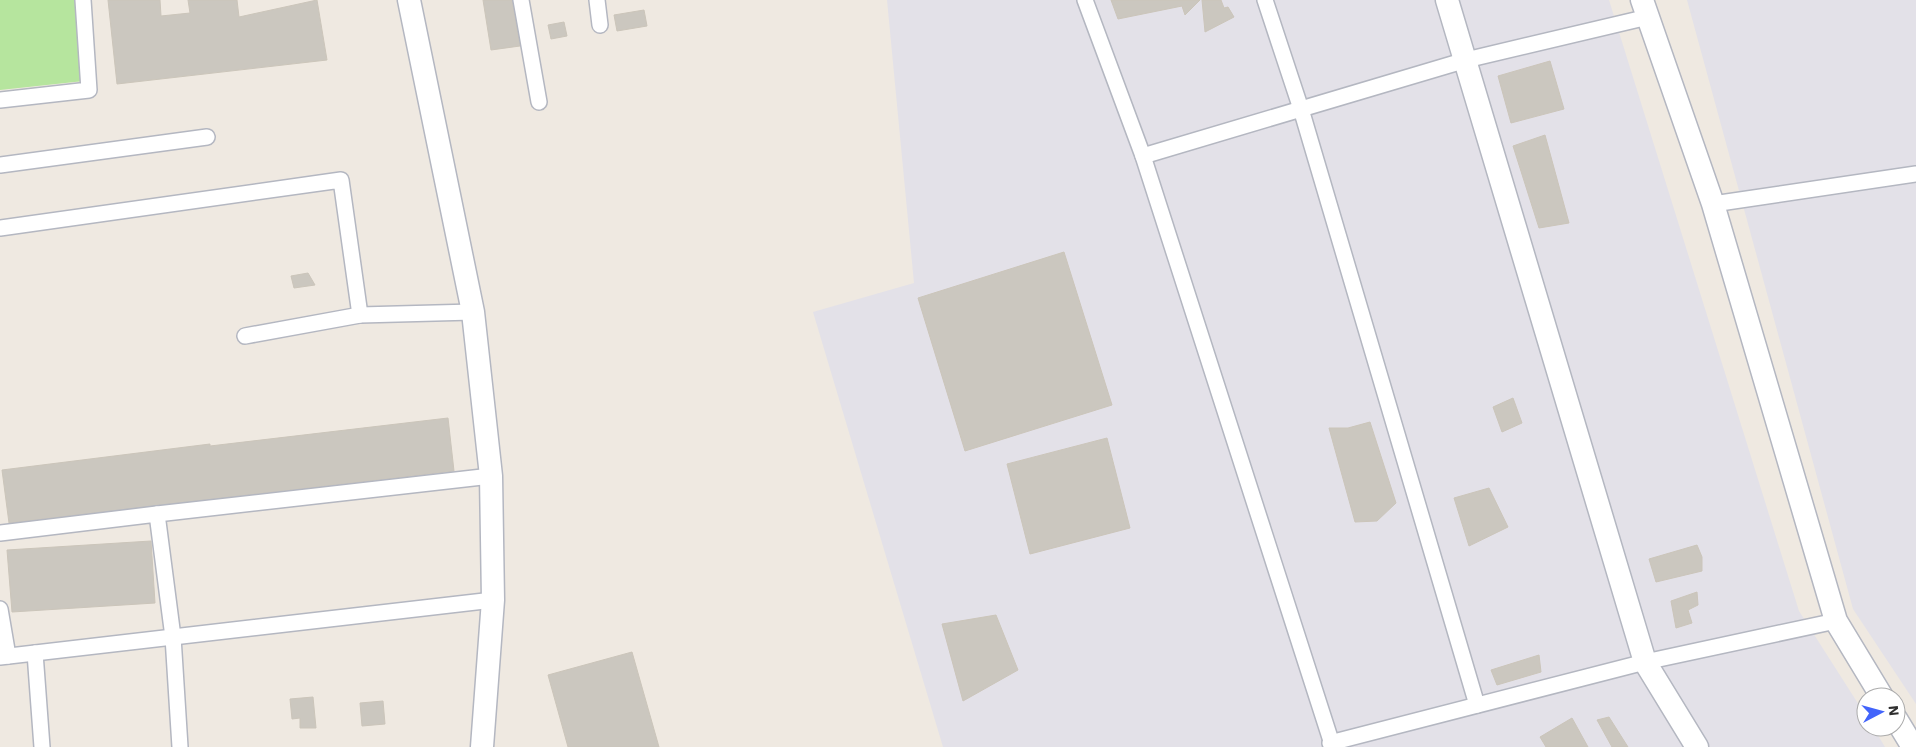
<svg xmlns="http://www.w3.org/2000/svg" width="1916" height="747" viewBox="0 0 1916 747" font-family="'Work Sans',sans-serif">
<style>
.industrial{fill:#e3e1e8}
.green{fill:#b6e59e}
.building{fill:#cbc7bf;stroke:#cbc5ba}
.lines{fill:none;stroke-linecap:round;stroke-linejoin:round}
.street-casing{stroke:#b4b7c1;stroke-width:18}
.secondary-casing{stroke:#b4b7c1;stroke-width:25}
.street{stroke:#fff;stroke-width:15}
.secondary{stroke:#fff;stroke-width:22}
</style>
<rect width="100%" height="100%" fill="#efe9e1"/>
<g class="industrial">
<path d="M887,0H1609L1799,611L1866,716V727H1873L1885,747H943L813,312L914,283Z"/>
<path d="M1687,0H1916V704L1853,609Z"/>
</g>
<path class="green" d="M0,0H78L84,81L0,90Z"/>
<g class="building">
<path d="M108,0H160L161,16L190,13L188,0H237L239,17L317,0L327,60L117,84Z"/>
<path d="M483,0H512L520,46L491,50Z"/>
<path d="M1111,0H1200L1185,15L1182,6L1118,19Z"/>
<path d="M1202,0H1221L1224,8L1228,7L1234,17L1205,32Z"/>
<path d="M644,10L647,26L617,31L614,15Z"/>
<path d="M564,22L567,36L551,39L548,25Z"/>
<path d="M1550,61L1564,109L1511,123L1498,76Z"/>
<path d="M1545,135L1569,223L1539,228L1513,146Z"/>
<path d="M1064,252L1112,405L965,451L918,298Z"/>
<path d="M308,273L315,285L294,288L291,276Z"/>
<path d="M1513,398L1522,423L1502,432L1493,407Z"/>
<path d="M448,418L454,471L9,523L2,470L210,444V446Z"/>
<path d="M1370,422L1396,503L1377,521L1355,522L1329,428H1348Z"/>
<path d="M1107,438L1130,528L1030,554L1007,464Z"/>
<path d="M1489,488L1508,527L1469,546L1454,498Z"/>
<path d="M151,541L155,603L12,612L7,550Z"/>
<path d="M1697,545L1702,557V571L1656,582L1649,559Z"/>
<path d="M1697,592L1698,605L1688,610L1692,623L1676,628L1671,601Z"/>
<path d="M996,615L1018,670L963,701L942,624Z"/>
<path d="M632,652L659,747H568L548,675Z"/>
<path d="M1539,655L1541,672L1497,685L1491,670Z"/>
<path d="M313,697L316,728H300V718L292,719L290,699Z"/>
<path d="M383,701L385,724L362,726L360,703Z"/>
<path d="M1609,717L1628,747H1612L1597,720Z"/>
<path d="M1572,718L1588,747H1546L1540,737Z"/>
</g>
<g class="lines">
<g class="street-casing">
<g id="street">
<path d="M521,0L539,102"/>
<path d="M597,0L600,25"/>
<path d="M1085,0L1143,156L1333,747"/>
<path d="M1265,0L1301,109L1477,705"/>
<path d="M0,100L89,90L83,0"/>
<path d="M1143,156L1466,60L1648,17"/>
<path d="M0,165L207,137"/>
<path d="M1713,204L1916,174"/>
<path d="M0,228L341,180L360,315"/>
<path d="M245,336L360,315L473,312"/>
<path d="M157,514L491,476"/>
<path d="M0,533L157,514L173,637L180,747"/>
<path d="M0,609L8,656"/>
<path d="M35,653L42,747"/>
<path d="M0,657L493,600"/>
<path d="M1330,743L1645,662L1836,621"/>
</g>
</g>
<g class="secondary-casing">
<g id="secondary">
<path d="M409,0L473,312L491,476L493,600L482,747"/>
<path d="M1447,0L1645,662L1697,747"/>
<path d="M1642,0L1713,204L1836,621L1882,697"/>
<path d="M1896,719L1913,747"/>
</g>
</g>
<use href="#street" class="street"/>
<use href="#secondary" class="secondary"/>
</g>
<g transform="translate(1881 712) rotate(84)"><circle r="24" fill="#ffffff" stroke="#ababab"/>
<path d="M0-4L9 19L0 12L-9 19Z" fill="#4264fb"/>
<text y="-8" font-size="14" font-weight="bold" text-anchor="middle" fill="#2e2e2e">N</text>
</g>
</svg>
